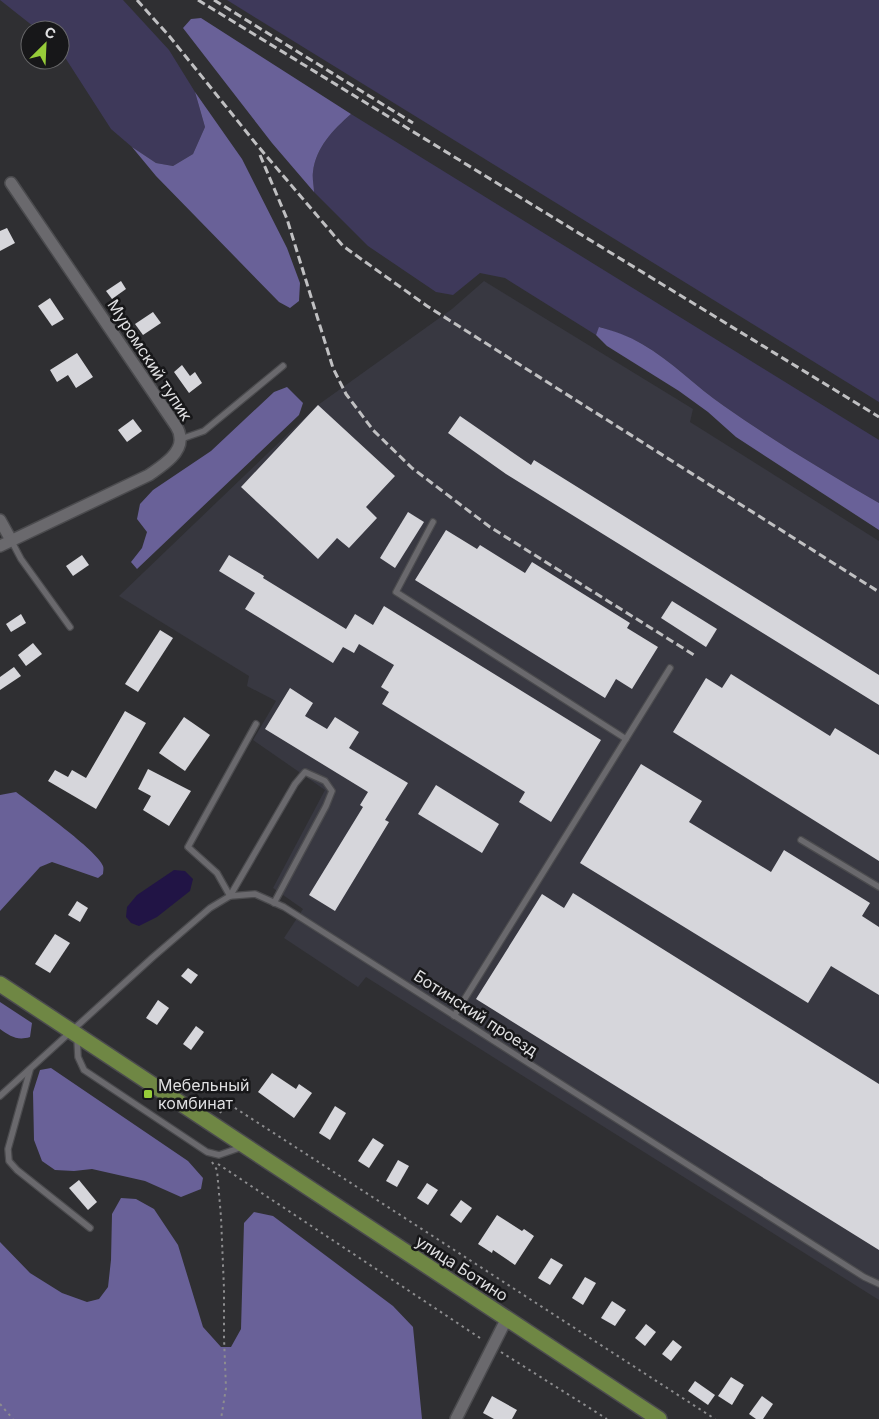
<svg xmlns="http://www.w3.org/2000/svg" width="879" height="1419" viewBox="0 0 879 1419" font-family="Inter,sans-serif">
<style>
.built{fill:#383841}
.green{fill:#3e395a}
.forest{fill:#696198}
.water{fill:#211445}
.building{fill:#d6d6db}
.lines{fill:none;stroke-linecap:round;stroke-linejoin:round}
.service-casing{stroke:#4b4b4e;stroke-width:8}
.minor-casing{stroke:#4b4b4e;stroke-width:14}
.primary-casing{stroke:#4b4b4e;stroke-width:18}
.path{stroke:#8d8d8f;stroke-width:2;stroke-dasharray:2.5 4;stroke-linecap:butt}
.service{stroke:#6a696d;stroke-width:5.5}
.minor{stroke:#6a696d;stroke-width:11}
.primary{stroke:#6f8744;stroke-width:15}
.rail{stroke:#c0c0c2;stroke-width:3;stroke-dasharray:8 4;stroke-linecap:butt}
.poi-dot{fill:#97cc39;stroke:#171719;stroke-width:2}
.labels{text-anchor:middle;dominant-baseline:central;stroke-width:5;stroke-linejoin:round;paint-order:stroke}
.street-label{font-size:16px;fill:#dfdfe1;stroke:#171719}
.poi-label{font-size:16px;fill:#dfdfe1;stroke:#171719;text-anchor:start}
</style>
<rect width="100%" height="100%" fill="#2f2f32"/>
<path class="built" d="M484,281L693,409L690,422L879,541V1300L366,977L358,987L284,938L303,909L273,888L325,790L253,740L276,701L247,686L249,676L119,596L318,405L452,309Z"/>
<g class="green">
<path d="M0,0H123L169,50L195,92L205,127L193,154L173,166L156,163L132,147L111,129L66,59L60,52V30H38Z"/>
<path d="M227,0H879V402Z"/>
<path d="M351,114L879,440V503C826,472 774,441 724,406C696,387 672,361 642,344C629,336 614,332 600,327L596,335L505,278L480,273L453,295L436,292L368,246L314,192C314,186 312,178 313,172C316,147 333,130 351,114Z"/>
</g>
<g class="forest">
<path d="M201,18L351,114C333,130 316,147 313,172C312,178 314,186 314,192L272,143L183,28L191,19Z"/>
<path d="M195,92L242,159L287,248L300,283L299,301L290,308L279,302L156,176L132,147L156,163L173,166L193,154L205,127Z"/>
<path d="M599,327C614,331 629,336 642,344C672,361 696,387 724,406C774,441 826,472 879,503V530L736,437L708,412L679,391L607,346L596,335Z"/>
<path d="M287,387L303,403L299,415L137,569L131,562L142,548L147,532L137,519L140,504L153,490L211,451L274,392Z"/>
<path d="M16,792C32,804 98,851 103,866C104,868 103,872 103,874L98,878L52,862L40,867L0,911V795Z"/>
<path d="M0,1002L32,1023L30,1037C17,1041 10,1036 0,1029Z"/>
<path d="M51,1068L188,1161L203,1178L201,1189L181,1197L145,1181L92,1169L74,1171L55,1170L42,1161L34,1140L33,1092L40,1070Z"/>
<path d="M121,1198L136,1199L154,1209L178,1245L203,1327L221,1347H231L241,1329L244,1223L254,1212L273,1216L393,1306L413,1327L422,1419H0V1242L30,1273L62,1293L87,1302L99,1299L108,1287L111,1260L112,1214Z"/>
</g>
<path class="water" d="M174,870L185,871L193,879L190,891L157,917L139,926L131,923L126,917L127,907L137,895Z"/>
<g class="building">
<path d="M7,228L15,243L0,251V231Z"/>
<path d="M121,281L126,289L112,299L106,291Z"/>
<path d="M50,298L64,319L52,326L38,306Z"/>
<path d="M153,312L161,323L143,335L135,324Z"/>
<path d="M77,353L93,377L76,388L68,375L57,382L50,370Z"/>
<path d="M182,365L190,376L195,372L202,383L189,393L174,372Z"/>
<path d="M318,405L395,476L366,507L377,518L349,548L337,538L318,559L241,487Z"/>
<path d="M460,416L531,465L534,460L879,675V705L506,474L448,433Z"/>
<path d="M133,419L142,431L127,442L118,430Z"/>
<path d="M408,512L424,522L395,568L380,558Z"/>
<path d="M446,530L477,549L480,545L525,573L532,562L630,623L627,628L658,647L632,689L616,679L605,698L415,580Z"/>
<path d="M82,555L89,565L73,576L66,566Z"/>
<path d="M229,555L264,576L263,578L346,629L355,614L373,625L384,606L601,740L551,822L519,802L525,792L382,704L389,692L381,687L394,665L359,644L354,653L343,647L333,663L245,609L255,593L219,571Z"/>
<path d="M672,601L717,629L706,647L661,618Z"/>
<path d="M21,614L26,623L11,632L6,624Z"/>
<path d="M160,630L173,638L138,692L125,684Z"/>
<path d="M33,643L42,654L26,666L18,655Z"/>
<path d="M14,667L21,676L0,690V677Z"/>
<path d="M731,674L830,736L835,728L879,755V861L673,732L706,678L722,688Z"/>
<path d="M290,688L313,703L305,716L327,729L335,717L359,732L349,748L408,783L385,820L389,822L335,911L309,895L363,807L360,805L368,792L265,729Z"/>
<path d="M125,711L146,723L96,809L48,781L55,770L68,777L72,770L86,778Z"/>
<path d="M184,717L210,735L185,771L159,753Z"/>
<path d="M641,764L702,801L689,822L771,872L784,850L870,903L862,916L879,927V995L831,966L808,1003L580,863Z"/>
<path d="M148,769L191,791L169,826L143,810L151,796L138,789Z"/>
<path d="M436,785L499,824L482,853L418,814Z"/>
<path d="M573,893L879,1084V1250L476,999L542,894L564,908Z"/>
<path d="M77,901L88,908L80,922L68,915Z"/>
<path d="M55,934L70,943L50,973L35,964Z"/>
<path d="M188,968L198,975L191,984L181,976Z"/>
<path d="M158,1000L169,1008L157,1025L146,1018Z"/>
<path d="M196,1026L204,1032L191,1050L183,1044Z"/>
<path d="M272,1073L296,1089L299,1084L312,1093L294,1118L258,1092Z"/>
<path d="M335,1106L346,1113L330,1140L319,1133Z"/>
<path d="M373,1138L384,1145L369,1168L358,1161Z"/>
<path d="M398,1160L409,1166L397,1187L386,1181Z"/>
<path d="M79,1180L97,1202L88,1210L69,1188Z"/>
<path d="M427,1183L438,1190L428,1205L417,1198Z"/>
<path d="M461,1200L472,1208L461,1223L450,1215Z"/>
<path d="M497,1215L522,1231L524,1229L534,1236L515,1265L493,1250L492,1253L478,1244Z"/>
<path d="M551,1258L563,1265L550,1285L538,1278Z"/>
<path d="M585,1277L596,1283L583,1305L572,1298Z"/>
<path d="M612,1301L626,1310L615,1326L601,1318Z"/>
<path d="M646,1324L656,1332L645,1346L635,1338Z"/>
<path d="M673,1340L682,1347L671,1361L662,1354Z"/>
<path d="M731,1377L744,1385L732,1405L718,1396Z"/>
<path d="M695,1381L715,1395L708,1405L688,1391Z"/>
<path d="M492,1396L517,1410L512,1419H494L483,1413Z"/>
<path d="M762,1396L773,1404L763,1419H756L749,1414Z"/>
</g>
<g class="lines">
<g class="service-casing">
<g id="service">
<path d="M181,439L204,431L283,366"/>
<path d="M433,522L396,592L626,739"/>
<path d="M11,540L21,559L70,627"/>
<path d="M256,724L188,847L217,873L230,896L295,784L305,772L325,781L332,791L326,806L274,903"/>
<path d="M801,840L879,887"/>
<path d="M454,1016L670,668"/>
<path d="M77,1038L78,1057L84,1070L207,1152L219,1155L242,1147"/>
<path d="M30,1070L8,1149L9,1161L17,1170L90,1228"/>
<path d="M0,1096L153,957L210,908L230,896L255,894L284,907L864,1277L879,1284"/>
</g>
</g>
<g class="minor-casing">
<g id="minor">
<path d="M0,520L11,540"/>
<path d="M0,546L149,475C160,467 182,454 180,438C180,434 178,429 176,426L11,183"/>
<path d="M456,1419L507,1318"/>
</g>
</g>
<g class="primary-casing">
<path id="primary" d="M0,984L659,1419"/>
</g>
<g class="path">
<path d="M220,1113L226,1105L232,1106L715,1419"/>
<path d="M212,1162L217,1170L221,1217L224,1289V1338L226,1388L221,1419"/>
<path d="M218,1164L483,1340"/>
<path d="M501,1352L607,1419"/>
<path d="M0,1404L13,1419"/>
</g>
<use href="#service" class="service"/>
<use href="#minor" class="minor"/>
<use href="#primary" class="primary"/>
<g class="rail">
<path d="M137,0L170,37L257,145L343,246L427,306L879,592"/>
<path d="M198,0L879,417"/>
<path d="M214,0L413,123"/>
<path d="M260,155L287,219L333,368L346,394L373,430L412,468L490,527L694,655"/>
</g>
</g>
<rect class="poi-dot" x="143" y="1089" width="10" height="10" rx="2.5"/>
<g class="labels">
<g class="street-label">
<text transform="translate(150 360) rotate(57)">Муромский тупик</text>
<text transform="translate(476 1013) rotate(33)">Ботинский проезд</text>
<text transform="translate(462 1268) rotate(33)">улица Ботино</text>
</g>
<g class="poi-label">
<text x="158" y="1085">Мебельный<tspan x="158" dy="18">комбинат</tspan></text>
</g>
</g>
<g transform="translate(45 45) rotate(24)"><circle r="24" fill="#171719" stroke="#676769"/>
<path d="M0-4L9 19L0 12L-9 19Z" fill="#97cc39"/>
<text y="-8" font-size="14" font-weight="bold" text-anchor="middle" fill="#dfdfe1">С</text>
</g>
</svg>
